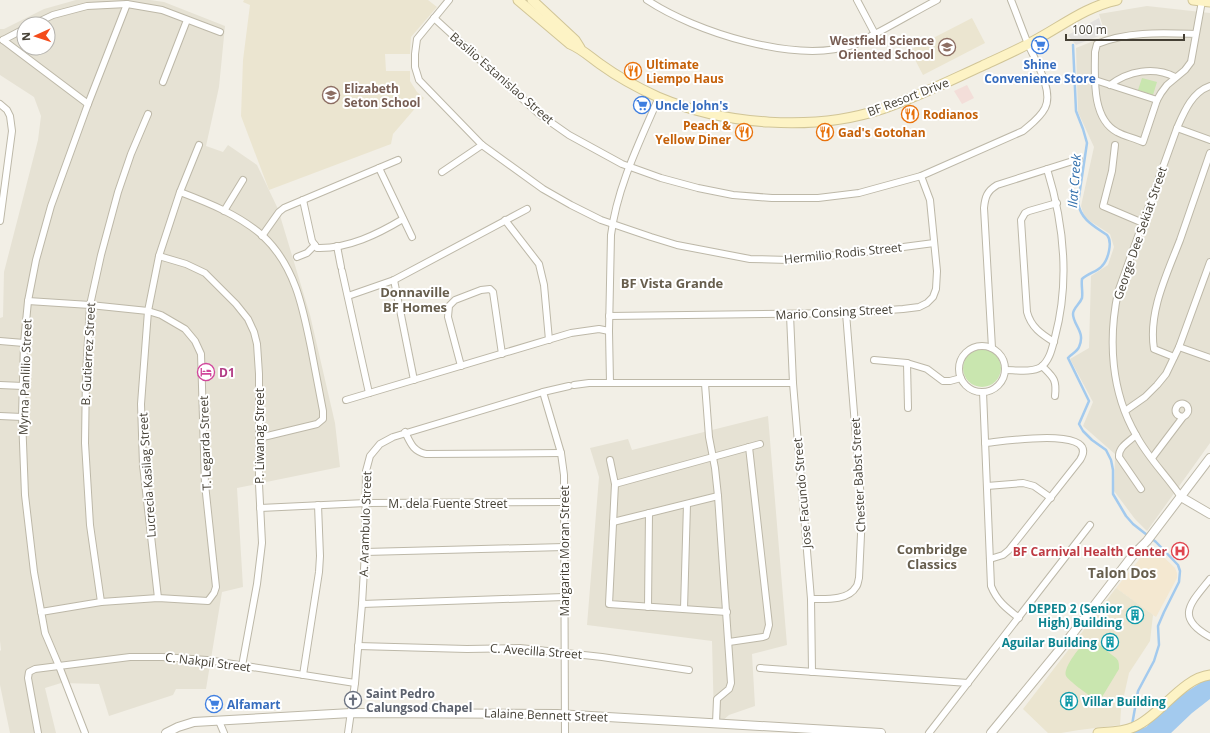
<svg xmlns="http://www.w3.org/2000/svg" width="1210" height="733" viewBox="0 0 1210 733" font-family="'Open Sans',sans-serif">
<style>
.residential{fill:#e6e2d4;fill-rule:evenodd}
.commercial{fill:#f4e8d1}
.education{fill:#ebe5d0}
.medical{fill:#f3ded9}
.green{fill:#c9e6af}
.parking{fill:#e3e1de}
.water{fill:#a3caee}
.lines{fill:none;stroke-linecap:round;stroke-linejoin:round}
.stream{stroke:#a3caee;stroke-width:2.5}
.minor-casing{stroke:#bdb8a8;stroke-width:8}
.tertiary-casing{stroke:#bdb8a8;stroke-width:10}
.secondary-casing{stroke:#d1c597;stroke-width:11}
.minor{stroke:#fff;stroke-width:6}
.tertiary{stroke:#fff;stroke-width:8}
.secondary{stroke:#fdf3c5;stroke-width:9}
.labels{text-anchor:middle;dominant-baseline:central;stroke-width:4;stroke-linejoin:round;paint-order:stroke}
.education-label{font-size:12px;font-weight:bold;fill:#785e54;stroke:#fff;text-anchor:end}
.food-label{font-size:12px;font-weight:bold;fill:#c56008;stroke:#fff;text-anchor:start}
.shop-label{font-size:12px;font-weight:bold;fill:#366cbe;stroke:#fff;text-anchor:start}
.street-label{font-size:12px;fill:#454035;stroke:#fff}
.hotel-label{font-size:12px;font-weight:bold;fill:#b23c85;stroke:#fff;text-anchor:start}
.health-label{font-size:12px;font-weight:bold;fill:#be3a42;stroke:#fff;text-anchor:end}
.culture-label{font-size:12px;font-weight:bold;fill:#0d838f;stroke:#fff;text-anchor:end}
.worship-label{font-size:12px;font-weight:bold;fill:#5b616d;stroke:#fff;text-anchor:start}
.water-label{font-size:13px;font-style:italic;fill:#3270ad;stroke:#fff}
.neighbourhood-label{font-size:13px;font-weight:bold;fill:#675e4d;stroke:#fff}
.quarter-label{font-size:14px;font-weight:bold;fill:#675e4d;stroke:#fff}
</style>
<rect width="100%" height="100%" fill="#f2efe6"/>
<g class="residential">
<path d="M76,0H150L164,2L225,26L219,87L206,146L223,152L228,145L257,165L278,209L310,315L335,423L340,467L237,488L243,587L222,592L206,689H176L173,695L109,716L99,684L61,683L45,688L56,733H10L0,685V651L1,650L0,641V318L3,317L4,272L38,140L41,116L34,97L0,75V29H4L44,9ZM24,24H48V48H24Z"/>
<path d="M1147,6L1210,13V443L1147,531L1135,519L1114,491L1115,454L1083,426L1093,402L1070,359L1089,348L1091,276L1108,265L1114,247L1110,234L1085,218L1081,206L1094,147L1078,112L1076,48L1106,36L1099,14Z"/>
<path d="M768,416L787,645L752,654L755,706L729,715L722,721H714L712,641L587,625L599,477L590,448L628,439L632,450Z"/>
</g>
<path class="commercial" d="M1151,545L1175,568L1177,573V578L1156,617L1116,588Z"/>
<g class="education">
<path d="M244,0H428L437,7L411,37L410,54H385L386,71H410V81L417,92L424,98L393,134L391,144L269,190L241,116L243,60L250,5L243,2Z"/>
<path d="M972,18L985,43L923,75L910,50Z"/>
<path d="M1116,588L1156,617L1153,615L1150,641L1129,673L1121,709L1120,725L1079,730L1061,733H1048L1023,709Z"/>
</g>
<path class="medical" d="M967,85L974,98L962,104L954,91Z"/>
<g class="green">
<path d="M1142,78L1157,82L1153,95L1138,90Z"/>
<circle cx="982" cy="368" r="19"/>
<path d="M1089,640L1095,642L1116,658C1119,661 1119,664 1119,669L1102,697C1099,698 1096,699 1093,698C1088,695 1068,680 1066,676C1062,668 1082,643 1089,640Z"/>
</g>
<path class="parking" d="M1099,18L1104,34L1076,45L1068,35Z"/>
<path class="water" d="M1208,678H1210V699L1192,713L1171,733H1128L1146,727L1177,698Z"/>
<g class="lines">
<path class="stream" d="M1073,45L1076,111L1083,129L1087,143L1078,203C1081,220 1094,226 1107,235C1113,242 1108,260 1102,266C1097,272 1088,273 1082,279C1081,285 1083,292 1082,298C1080,304 1073,308 1073,314C1073,325 1086,332 1079,347C1077,352 1071,354 1068,358L1089,401L1079,424L1083,431L1092,440L1106,450L1111,460L1113,470V494L1126,516L1133,524L1156,542L1178,565L1180,571L1179,582L1164,612L1158,626L1159,645L1154,661L1138,691L1132,725"/>
<g class="minor-casing">
<g id="minor">
<path d="M449,0L417,39L415,54V67L419,80L482,145L543,189L571,205L601,220L651,237L677,245L750,259L789,260L865,252L934,243"/>
<path d="M647,0C695,32 796,64 853,45C861,43 868,37 875,34C896,23 916,11 937,0"/>
<path d="M857,0L875,34"/>
<path d="M434,18L539,114L569,135L622,164L661,178L698,188L733,195L772,198H818L859,193L921,176L1023,131C1031,124 1040,118 1045,108C1054,91 1035,60 1028,44C1022,29 1017,15 1011,0"/>
<path d="M34,24L53,15L87,6L127,4L162,10L220,32"/>
<path d="M1195,34C1163,33 1128,31 1097,44L1095,52C1095,76 1091,118 1117,132C1124,136 1134,138 1143,142L1157,100L1161,93L1167,85L1185,70L1191,62L1202,1"/>
<path d="M3,40L88,104"/>
<path d="M3,40L24,29"/>
<path d="M1095,80L1157,100"/>
<path d="M163,82L187,20"/>
<path d="M1110,85C1128,71 1154,66 1175,77"/>
<path d="M0,104L7,110L10,116L12,131L0,221"/>
<path d="M1177,128L1210,140"/>
<path d="M1115,145L1112,171L1103,206L1143,223"/>
<path d="M379,168L412,237"/>
<path d="M442,172L482,145"/>
<path d="M180,192C209,203 239,215 263,236C295,266 303,308 311,348C315,369 319,390 323,411V419L317,424L259,438"/>
<path d="M303,200L312,241L317,248C348,249 378,234 403,219"/>
<path d="M224,211L243,180"/>
<path d="M505,220L539,264L544,285L549,340"/>
<path d="M262,236L279,212L284,208L398,160"/>
<path d="M337,246L341,267"/>
<path d="M159,256L186,264L205,273L236,304L248,319L254,332L257,344L259,374V484L262,543L257,584L242,666"/>
<path d="M297,257L307,253L315,245"/>
<path d="M342,271L369,393"/>
<path d="M394,280L414,380"/>
<path d="M348,296L394,280L527,209"/>
<path d="M28,301L90,305L148,311L161,315L185,329L195,341L201,354L205,484L216,587L214,593L208,601L158,598L101,602L41,612"/>
<path d="M790,315L793,383L811,599L812,672"/>
<path d="M609,316L846,313L903,309L919,307L927,303L933,297L936,289L937,271L930,200L921,176"/>
<path d="M0,341L24,343"/>
<path d="M1054,342C1041,334 1031,327 1027,312L1021,220L1025,213L1029,211L1057,203"/>
<circle cx="982" cy="369" r="23"/>
<path d="M1179,347L1210,358"/>
<path d="M992,348L984,208C985,197 987,191 997,185L1079,159"/>
<path d="M1174,357L1154,349C1148,312 1167,274 1180,240C1190,211 1200,182 1210,153"/>
<path d="M874,360L907,363L927,369L943,381H950L961,378"/>
<path d="M907,363L908,408"/>
<path d="M461,366L448,317L449,306L455,300L481,290L490,289L493,292L502,354"/>
<path d="M1042,366C1053,377 1057,379 1055,396"/>
<path d="M1005,370C1015,370 1032,373 1041,367C1050,360 1052,348 1055,337C1070,281 1064,224 1047,169"/>
<path d="M610,383L609,331L611,235C617,187 640,141 659,97"/>
<path d="M705,384L709,437L715,468L718,496L731,683L729,689L717,699L716,723"/>
<path d="M0,385L23,386"/>
<path d="M574,385L589,383H793"/>
<path d="M543,392L561,453L564,475L565,733"/>
<path d="M983,392L991,586C997,601 1006,608 1019,618"/>
<path d="M346,400L571,333L599,329L609,331"/>
<path d="M1125,411L1145,397L1157,385L1166,374L1179,347L1210,262"/>
<path d="M0,416L22,417"/>
<path d="M405,432C411,444 413,451 426,454L561,453"/>
<path d="M1136,435C1129,442 1118,447 1119,457L1141,489"/>
<path d="M985,443C999,442 1102,425 1080,460L1009,550L1003,555L990,559"/>
<path d="M1152,458L1183,417C1187,415 1190,411 1187,406C1179,397 1168,415 1183,417"/>
<path d="M610,460L615,484L609,604L727,612"/>
<path d="M615,484L760,444"/>
<path d="M987,486L1023,483L1034,486L1051,498"/>
<path d="M1181,497C1167,476 1148,458 1136,435C1111,392 1108,340 1118,292L1177,128C1184,112 1192,92 1210,86"/>
<path d="M260,508L366,503L563,502"/>
<path d="M613,522L718,496"/>
<path d="M365,552L564,547"/>
<path d="M1210,579C1191,603 1174,617 1210,637"/>
<path d="M158,598L143,465L141,404L148,311L159,256L180,192L199,145"/>
<path d="M811,599C825,599 848,601 856,587C858,585 858,581 859,578L862,513L846,313"/>
<path d="M101,602L90,525L85,443L86,374L90,305L101,255L118,192L131,154L148,114"/>
<path d="M362,604L564,597"/>
<path d="M648,607L649,513"/>
<path d="M684,609L687,504"/>
<path d="M729,642L763,637L766,636L769,625L749,447"/>
<path d="M358,646L467,649L520,648L602,657L689,670"/>
<path d="M760,668L968,683"/>
<path d="M303,675L319,572L320,556L318,505"/>
<path d="M219,721L224,733"/>
<path d="M38,733L28,678L29,672L35,669L130,657H162L207,660L355,683"/>
<path d="M85,733L59,666L45,633L34,572L25,495L22,417L24,343L28,301L36,260L51,206L88,104L127,4"/>
<path d="M348,733L355,683L362,604L365,552L366,471L370,456L380,444L393,437L543,392L569,386"/>
<path d="M929,733L1090,525"/>
</g>
</g>
<g class="tertiary-casing">
<g id="tertiary">
<path d="M1181,497L1210,514"/>
<path d="M166,733L178,727L194,722L351,713L557,714L881,733"/>
<path d="M991,733L1070,637L1133,555L1147,541L1210,458"/>
</g>
</g>
<g class="secondary-casing">
<g id="secondary">
<path d="M518,0L570,44C582,49 590,57 600,64C618,77 638,88 658,97C724,125 814,132 882,109C917,97 949,81 982,66C997,59 1013,52 1028,44C1058,29 1084,7 1117,0"/>
<path d="M532,0L575,40L580,48"/>
<path d="M1193,0L1210,2"/>
<path d="M1098,733C1110,732 1123,732 1134,727C1160,716 1182,678 1210,675"/>
</g>
</g>
<use href="#minor" class="minor"/>
<use href="#tertiary" class="tertiary"/>
<use href="#secondary" class="secondary"/>
</g>
<defs>
<g id="supermarket-ring" transform="scale(0.9)"><circle r="9.5" fill="#fff" stroke="#3f7fe0" stroke-width="1.5"/><path d="M-6-5.5h2.5l.6 2H6L4.5 2H-2.5L-4.4-4H-6ZM-1.5 3.2a1.3 1.3 0 1 0 .1 0ZM3 3.2a1.3 1.3 0 1 0 .1 0Z" fill="#3f7fe0"/></g>
<g id="school-ring" transform="scale(0.9)"><circle r="9.5" fill="#fff" stroke="#8d6e63" stroke-width="1.5"/><path d="M0-5L7-2L0 1L-7-2ZM-4 1L0 2.5L4 1V4Q0 6-4 4Z" fill="#8d6e63"/></g>
<g id="restaurant-ring" transform="scale(0.9)"><circle r="9.5" fill="#fff" stroke="#e8710a" stroke-width="1.5"/><path d="M-5-6h1v4h1v-4h1v4h1v-4h1v5L-1.5 .5V6h-2V.5L-5-1ZM5-6V6H3V1.5H1.5Q1.5-4 5-6Z" fill="#e8710a"/></g>
<g id="hotel-ring" transform="scale(0.9)"><circle r="9.5" fill="#fff" stroke="#d1479c" stroke-width="1.5"/><path d="M-6-4.5h1.5V1H6V5H4.5V3h-9V5H-6ZM-4 0a1.8 1.8 0 1 1 3.6 0ZM.5 0V-2.5h3Q6-2.5 6 0Z" fill="#d1479c"/></g>
<g id="hospital-ring" transform="scale(0.9)"><circle r="9.5" fill="#fff" stroke="#e0444e" stroke-width="1.5"/><path d="M-5-5h3v3.5h4V-5h3V5h-3V1.5h-4V5h-3Z" fill="#e0444e"/></g>
<g id="building-ring" transform="scale(0.9)"><circle r="9.5" fill="#fff" stroke="#0f9aa8" stroke-width="1.5"/><path d="M-4-6H4V6H1V3H-1V6H-4ZM-2.5-4.3h1.7v1.8h-1.7ZM.8-4.3h1.7v1.8H.8ZM-2.5-1h1.7V.8h-1.7ZM.8-1h1.7V.8H.8Z" fill="#0f9aa8"/></g>
<g id="church-ring" transform="scale(0.9)"><circle r="9.5" fill="#fff" stroke="#6b7280" stroke-width="1.5"/><path d="M-1.2-6h2.4v3.5h3.3v2.4h-3.3V6h-2.4V-.1h-3.3v-2.4h3.3Z" fill="#6b7280"/></g>
</defs>
<g fill-rule="evenodd">
<use href="#supermarket-ring" x="1040" y="45"/>
<use href="#school-ring" x="947" y="47"/>
<use href="#restaurant-ring" x="633" y="71"/>
<use href="#school-ring" x="331" y="95"/>
<use href="#supermarket-ring" x="642" y="105"/>
<use href="#restaurant-ring" x="910" y="114"/>
<use href="#restaurant-ring" x="744" y="132"/>
<use href="#restaurant-ring" x="825" y="132"/>
<use href="#hotel-ring" x="206" y="372"/>
<use href="#hospital-ring" x="1180" y="551"/>
<use href="#building-ring" x="1135" y="615"/>
<use href="#building-ring" x="1110" y="642"/>
<use href="#church-ring" x="353" y="700"/>
<use href="#building-ring" x="1069" y="701"/>
<use href="#supermarket-ring" x="214" y="704"/>
</g>
<g class="labels">
<g class="education-label">
<text x="934" y="40">Westfield Science<tspan x="934" dy="14">Oriented School</tspan></text>
<text x="344" y="88" text-anchor="start">Elizabeth<tspan x="344" dy="14">Seton School</tspan></text>
</g>
<g class="food-label">
<text x="646" y="64">Ultimate<tspan x="646" dy="14">Liempo Haus</tspan></text>
<text x="923" y="114">Rodianos</text>
<text x="731" y="125" text-anchor="end">Peach &amp;<tspan x="731" dy="14">Yellow Diner</tspan></text>
<text x="838" y="132">Gad's Gotohan</text>
</g>
<g class="shop-label">
<text x="1040" y="64" text-anchor="middle">Shine<tspan x="1040" dy="14">Convenience Store</tspan></text>
<text x="655" y="105">Uncle John's</text>
<text x="227" y="704">Alfamart</text>
</g>
<g class="street-label">
<text transform="translate(502 78) rotate(41)">Basilio Estanislao Street</text>
<text transform="translate(908 97) rotate(-21)">BF Resort Drive</text>
<text transform="translate(1140 233) rotate(-71)">George Dee Sekiat Street</text>
<text transform="translate(843 253) rotate(-6)">Hermilio Rodis Street</text>
<text transform="translate(834 312) rotate(-3)">Mario Consing Street</text>
<text transform="translate(88 354) rotate(-87)">B. Gutierrez Street</text>
<text transform="translate(25 377) rotate(-88)">Myrna Panlilio Street</text>
<text transform="translate(259 436) rotate(-90)">P. Liwanag Street</text>
<text transform="translate(205 443) rotate(-92)">T. Legarda Street</text>
<text transform="translate(147 475) rotate(-94)">Lucrecia Kasilag Street</text>
<text transform="translate(858 475) rotate(-93)">Chester Babst Street</text>
<text transform="translate(802 493) rotate(-95)">Jose Facundo Street</text>
<text x="448" y="503">M. dela Fuente Street</text>
<text transform="translate(365 524) rotate(-88)">A. Arambulo Street</text>
<text transform="translate(564 551) rotate(-90)">Margarita Moran Street</text>
<text transform="translate(536 651) rotate(4)">C. Avecilla Street</text>
<text transform="translate(208 662) rotate(7)">C. Nakpil Street</text>
<text transform="translate(546 715) rotate(2)">Lalaine Bennett Street</text>
</g>
<g class="hotel-label">
<text x="219" y="372">D1</text>
</g>
<g class="health-label">
<text x="1167" y="551">BF Carnival Health Center</text>
</g>
<g class="culture-label">
<text x="1122" y="608">DEPED 2 (Senior<tspan x="1122" dy="14">High) Building</tspan></text>
<text x="1097" y="642">Aguilar Building</text>
<text x="1082" y="701" text-anchor="start">Villar Building</text>
</g>
<g class="worship-label">
<text x="366" y="693">Saint Pedro<tspan x="366" dy="14">Calungsod Chapel</tspan></text>
</g>
<g class="water-label">
<text transform="translate(1074 181) rotate(-86)">Ilat Creek</text>
</g>
<g class="neighbourhood-label">
<text x="672" y="283">BF Vista Grande</text>
<text x="415" y="292">Donnaville<tspan x="415" dy="15">BF Homes</tspan></text>
<text x="932" y="549">Combridge<tspan x="932" dy="15">Classics</tspan></text>
</g>
<g class="quarter-label">
<text x="1122" y="572">Talon Dos</text>
</g>
</g>
<g transform="translate(36 36) rotate(267)"><circle r="19" fill="#ffffff" stroke="#b5b3ae"/>
<path d="M0-3L7 15L0 10L-7 15Z" fill="#f44c1b"/>
<text y="-6" font-size="11" font-weight="bold" text-anchor="middle" fill="#454035">N</text>
</g>
<path d="M1066 34v6h118v-6" fill="none" stroke="#454035" stroke-width="2"/>
<text x="1072" y="34" font-size="12" fill="#454035" stroke="#ffffff" stroke-width="3" paint-order="stroke">100 m</text>
</svg>
